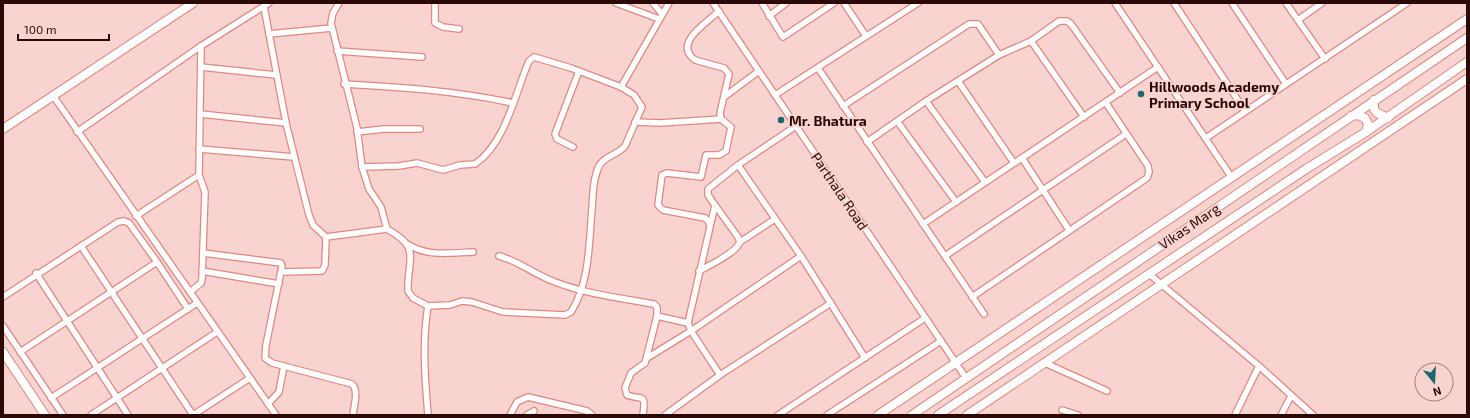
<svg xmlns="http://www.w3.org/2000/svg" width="1470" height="418" viewBox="0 0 1470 418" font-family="'Exo 2',sans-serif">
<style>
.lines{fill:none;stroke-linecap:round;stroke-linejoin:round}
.street-casing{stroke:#df8880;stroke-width:8}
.secondary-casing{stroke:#df8880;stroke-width:10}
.street{stroke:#fff;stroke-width:5.5}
.secondary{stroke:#fff;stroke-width:8}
.poi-dot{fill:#1a676e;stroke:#f9d3cf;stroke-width:1.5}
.labels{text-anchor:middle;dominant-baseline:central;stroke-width:4;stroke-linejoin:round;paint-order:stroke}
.poi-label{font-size:14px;font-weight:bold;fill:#2a0908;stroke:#f9d3cf;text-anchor:start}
.street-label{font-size:14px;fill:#2a0908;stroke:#f9d3cf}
</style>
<rect width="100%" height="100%" fill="#f9d3cf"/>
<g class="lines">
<g class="street-casing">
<g id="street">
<path d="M339,3L333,13L331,23L357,128L362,167L369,189L381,207L387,229C422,248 407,258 408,291L413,298L428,306C422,342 425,379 428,415"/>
<path d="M435,3V23L443,27L459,29"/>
<path d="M616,3L659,19"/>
<path d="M653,3L662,14"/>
<path d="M713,3L966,378"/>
<path d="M762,3L783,37L834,3"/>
<path d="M844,3L866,36"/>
<path d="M1115,3L1232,178"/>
<path d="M1174,3L1245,111"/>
<path d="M1232,3L1286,84"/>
<path d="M1286,3L1325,59"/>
<path d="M264,7L286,123L309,215L313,225L326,237L387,229"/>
<path d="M719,11C708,22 672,43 695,60L724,68L729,74L720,113L721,119L731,127L726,151L719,155H706L701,177L667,173L662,175L658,205L663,210L705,218L709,222L710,227L688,323L691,331L720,375"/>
<path d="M769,16L786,3"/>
<path d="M1298,20L1322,3"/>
<path d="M269,34L332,28"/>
<path d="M1031,41L1084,117"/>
<path d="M337,51L422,57"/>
<path d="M201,67L276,75"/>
<path d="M818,68L984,314"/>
<path d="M958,81L1014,163"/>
<path d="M344,84C401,87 457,91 513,103"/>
<path d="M775,95L918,3"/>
<path d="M54,97L276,415"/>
<path d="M724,97L759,71"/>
<path d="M926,101L985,182"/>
<path d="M843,106L969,24H978L999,55"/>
<path d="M200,114L286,123"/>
<path d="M897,121L956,202"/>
<path d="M635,122L660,123L721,119"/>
<path d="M77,132L201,46L269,3"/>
<path d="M357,132L384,129H420"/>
<path d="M1206,138L1407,3"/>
<path d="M867,142L926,101L999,55L1031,41L1059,21H1067L1071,24L1120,93"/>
<path d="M573,147L557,139L555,134L579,71"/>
<path d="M199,149L294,157"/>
<path d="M1022,158L1069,230"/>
<path d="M738,165L801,256L865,358"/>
<path d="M362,167L399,166L417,163L443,170L460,165L475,164C506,143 515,93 529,61L534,57L571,68L621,87"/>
<path d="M136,216L199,175"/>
<path d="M923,224L1158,67"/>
<path d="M710,226L715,206"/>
<path d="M740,242L775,219"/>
<path d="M407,244C428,257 449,253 473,252"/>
<path d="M81,246L193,415L250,378"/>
<path d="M203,253L281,263L282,266L266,345L265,358L272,363L352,384C359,391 354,405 353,415"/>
<path d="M499,256C519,261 535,275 555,282C586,294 620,298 654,304L657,307V316L645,363L631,373L625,388L627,395C643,401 646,392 643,415"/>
<path d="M945,256L1126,134"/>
<path d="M202,271L279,284"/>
<path d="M699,271C710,265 736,253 740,242L738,237L712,201L708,195V189L738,165L796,126"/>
<path d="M281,272L322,271L325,265L326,237"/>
<path d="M36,273L128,415"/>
<path d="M1149,274L1259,366L1313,415"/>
<path d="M190,292L201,283L202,279L205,192L199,175L201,46"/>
<path d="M3,297L118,222L124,221L129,223L157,262L188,309"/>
<path d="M972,297L1147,178L1149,172L1148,166L1106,103"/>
<path d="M428,306L450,305L462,301L472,302L503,312L565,315L571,312C590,282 589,242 592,208C593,194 593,179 599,166C604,156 618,155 625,146L642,107L634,95L621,87L669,3"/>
<path d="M657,316L688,323"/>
<path d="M3,326L63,415"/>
<path d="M20,352L157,262"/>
<path d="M647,358L691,331L801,256"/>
<path d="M1045,363L1107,391"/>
<path d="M51,398L197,303"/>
<path d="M268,404L279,392L284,366"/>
<path d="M1062,410L1078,415"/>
<path d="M91,415L217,332"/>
<path d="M510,415L517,402L528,397L587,411L592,415"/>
<path d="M527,415L534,411"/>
<path d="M665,415L720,375L831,303"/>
<path d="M778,415L925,318"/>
<path d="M827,415L941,341"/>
<path d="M1235,415L1259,366"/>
<path d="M1281,415L1291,396"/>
</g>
</g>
<g class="secondary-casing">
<g id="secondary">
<path d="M1374,100V109L1377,113L1388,118"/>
<path d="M1351,116L1358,115L1365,118L1368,124L1366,132"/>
<path d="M3,129L193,3"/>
<path d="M3,352L45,415"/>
<path d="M878,415L1467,19"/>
<path d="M912,415L1467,38"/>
<path d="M938,415L1306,169L1366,132L1467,62"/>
<path d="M967,415L1467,79"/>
</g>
</g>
<use href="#street" class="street"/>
<use href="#secondary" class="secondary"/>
</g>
<g class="poi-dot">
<circle cx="1141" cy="94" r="4"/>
<circle cx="781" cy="120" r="4"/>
</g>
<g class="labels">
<g class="poi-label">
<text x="1149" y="86">Hillwoods Academy<tspan x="1149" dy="16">Primary School</tspan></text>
<text x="789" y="120">Mr. Bhatura</text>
</g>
<g class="street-label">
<text transform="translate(840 191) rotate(56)">Parthala Road</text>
<text transform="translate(1189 226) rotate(-34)">Vikas Marg</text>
</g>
</g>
<rect width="1470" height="418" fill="none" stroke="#2a0908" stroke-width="8"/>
<g transform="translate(1434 382) rotate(162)"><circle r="19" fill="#f9d3cf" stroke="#a6827f"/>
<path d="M0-3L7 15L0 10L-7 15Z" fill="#1a676e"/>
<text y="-6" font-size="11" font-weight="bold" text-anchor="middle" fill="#2a0908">N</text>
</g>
<path d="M18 34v6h91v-6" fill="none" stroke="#2a0908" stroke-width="2"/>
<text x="24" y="34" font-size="12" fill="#2a0908" stroke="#f9d3cf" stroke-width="3" paint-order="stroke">100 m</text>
</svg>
